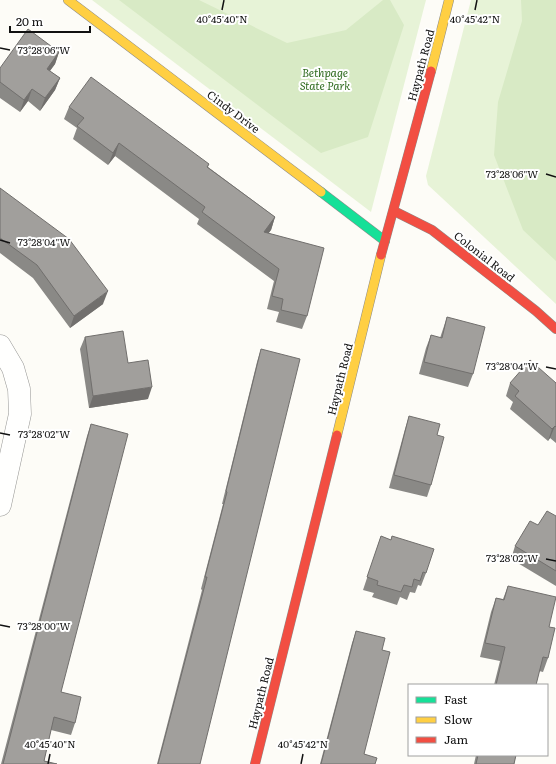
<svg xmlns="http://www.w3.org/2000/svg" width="556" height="764" viewBox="0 0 556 764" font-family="Literata,serif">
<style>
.green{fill:#e7f3d7}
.forest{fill:#d8eac5}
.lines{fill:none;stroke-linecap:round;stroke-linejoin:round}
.street-casing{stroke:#979795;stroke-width:23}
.fast-casing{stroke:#8e8d8b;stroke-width:10}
.slow-casing{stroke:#8e8d8b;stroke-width:10}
.jam-casing{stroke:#8e8d8b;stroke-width:10}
.street{stroke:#fffffe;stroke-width:22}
.fast{stroke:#16e098;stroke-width:9}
.slow{stroke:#ffcf43;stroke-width:9}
.jam{stroke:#f24e42;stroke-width:9}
.wall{fill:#8a8986}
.shaded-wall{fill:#716f6d}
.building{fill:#a19f9c;stroke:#716f6d}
.ticks{fill:none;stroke:#111;stroke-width:1.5}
.labels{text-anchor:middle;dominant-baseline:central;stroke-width:4;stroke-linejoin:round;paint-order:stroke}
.street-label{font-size:11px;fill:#111;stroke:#fff}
.park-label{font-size:11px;font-style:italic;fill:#2f6b1f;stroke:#fff}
.ticks-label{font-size:10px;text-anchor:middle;fill:#111;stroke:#fff;stroke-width:4;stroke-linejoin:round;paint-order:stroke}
</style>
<rect width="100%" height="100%" fill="#fdfcf7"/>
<g class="green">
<path d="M92,0H426L371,212Z"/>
<path d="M471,0H556V304L428,185L426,176Z"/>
</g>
<g class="forest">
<path d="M119,0H199L287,43L346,30L383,0H390L404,25L368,137L321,153Z"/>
<path d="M521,0H556V261L523,230L494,155L498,102L522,21Z"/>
</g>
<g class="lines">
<g class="street-casing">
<path id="street" d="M0,346L13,368L19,389L20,414L0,505"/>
</g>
<g class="fast-casing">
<path id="fast" d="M321,192L385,241"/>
</g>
<g class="slow-casing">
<g id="slow">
<path d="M68,0L321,192"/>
<path d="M431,71L449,0"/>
<path d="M337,435L381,255"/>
</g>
</g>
<g class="jam-casing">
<g id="jam">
<path d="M394,211L432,230L536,311L556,329"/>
<path d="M381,255L431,71"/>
<path d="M255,764L337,435"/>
</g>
</g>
<use href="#street" class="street"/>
<use href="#fast" class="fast"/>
<use href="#slow" class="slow"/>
<use href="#jam" class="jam"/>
</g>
<g class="wall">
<path d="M59,52L55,64L50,71L60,78L55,90L40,111L28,101L20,112L0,98V68Z"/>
<path d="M69,107L209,164L208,167L275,217L271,230L268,233L307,316L302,329L276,322L279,312L267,309L274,281L197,224L199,219L115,156L108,165L73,139L77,128L64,119Z"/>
<path d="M0,188L103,304L70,328L33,278L0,253Z"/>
<path d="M447,317L473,374L468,387L419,374L426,348L431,335L440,338Z"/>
<path d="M85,337L128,363L148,399L89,408L80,349Z"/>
<path d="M261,349L200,764H157L202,590L201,589L223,504H222L257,362Z"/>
<path d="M510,383H556V443L550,438L548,441L510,409L513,402L506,396Z"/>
<path d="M409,416L437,435L431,485L427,497L389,488L405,429Z"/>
<path d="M91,424L61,692L75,723L71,735L51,730L44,761L57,764H1L87,436Z"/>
<path d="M556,516V586L511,559L515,546L538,525Z"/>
<path d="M381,536L391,540L392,536L426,573L421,586L418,585L415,593L410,592L407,600L400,597L397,605L372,597L374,593L363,590Z"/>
<path d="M508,586L549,627L548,658L543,672L539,671L536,685H494L500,661L480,657L491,612L496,598L503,599Z"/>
<path d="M356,631L382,650L364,754L375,764H320L352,643Z"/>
<path d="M476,755H516L514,764H474Z"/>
</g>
<g class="shaded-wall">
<path d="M59,52L55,64L42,81L47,69Z"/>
<path d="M60,78L55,90L40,111L45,98Z"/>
<path d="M32,89L28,101L20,112L24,100Z"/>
<path d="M119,143L115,156L108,165L113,153Z"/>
<path d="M275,217L271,230L260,245L264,232Z"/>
<path d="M108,291L103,304L70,328L74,316Z"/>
<path d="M152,387L148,399L89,408L93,396Z"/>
<path d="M555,426L550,438L548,441L552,429Z"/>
</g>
<g class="building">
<path d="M28,29L59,52L47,69L60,78L45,98L32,89L24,100L0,82V68Z"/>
<path d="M91,77L209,164L207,167L275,217L264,232L324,248L307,316L281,310L283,299L272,296L279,269L202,212L205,207L119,143L113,153L77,126L84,118L69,107Z"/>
<path d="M0,188L69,239L108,291L74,316L37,265L0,238Z"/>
<path d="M447,317L485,327L473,374L424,362L431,335L442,338Z"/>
<path d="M123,331L128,363L148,360L152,387L93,396L85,337Z"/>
<path d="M261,349L300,359L200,764H158L207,577H205L227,492L226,491Z"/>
<path d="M530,360L556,383V427L555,426L552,429L515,396L519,391L510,383Z"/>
<path d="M409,416L440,424L437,435L444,437L431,485L394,475Z"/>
<path d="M91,424L128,434L61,692L81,697L75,723L54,717L44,761L57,764H3Z"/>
<path d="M547,511L556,516V571L515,546L530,521L538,525Z"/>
<path d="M381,536L391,540L392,536L434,549L426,573L423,572L420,581L414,579L412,587L404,585L401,592L377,585L378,581L367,577Z"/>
<path d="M508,586L556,597L549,627L555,628L548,658L543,657L536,685H496L505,647L485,643L496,598L504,600Z"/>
<path d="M356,631L385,638L382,650L390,652L364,754L377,758L375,764H321Z"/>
<path d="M478,755H516L514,764H476Z"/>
</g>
<path class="ticks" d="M222,10L224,0M475,10L477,0M0,48L10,50M546,174L556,177M0,240L10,243M546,367L556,369M0,433L10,435M546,559L556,561M0,625L10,627M48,764L50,754M301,764L303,754"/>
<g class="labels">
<g class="street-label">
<text transform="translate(420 65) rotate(-75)">Haypath Road</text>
<text transform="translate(234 111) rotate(37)">Cindy Drive</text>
<text transform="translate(485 256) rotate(38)">Colonial Road</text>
<text transform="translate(339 379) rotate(-76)">Haypath Road</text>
<text transform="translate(260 693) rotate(-76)">Haypath Road</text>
</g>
<g class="park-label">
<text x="325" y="72">Bethpage<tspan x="325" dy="13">State Park</tspan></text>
</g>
</g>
<g class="ticks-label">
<text x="222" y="23">40°45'40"N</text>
<text x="475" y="23">40°45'42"N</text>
<text x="44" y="54">73°28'06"W</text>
<text x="512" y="178">73°28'06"W</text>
<text x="44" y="246">73°28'04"W</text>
<text x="512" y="370">73°28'04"W</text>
<text x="44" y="438">73°28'02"W</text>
<text x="512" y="562">73°28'02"W</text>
<text x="44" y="630">73°28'00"W</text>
<text x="50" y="748">40°45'40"N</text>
<text x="303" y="748">40°45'42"N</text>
</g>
<rect x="408" y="684" width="140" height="72" fill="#ffffff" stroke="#a0a0a0"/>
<rect x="416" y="697" width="20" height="6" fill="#16e098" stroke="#a0a0a0"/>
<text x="444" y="704" font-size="12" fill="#111111">Fast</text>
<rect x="416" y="717" width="20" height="6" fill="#ffcf43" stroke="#a0a0a0"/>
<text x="444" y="724" font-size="12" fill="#111111">Slow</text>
<rect x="416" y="737" width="20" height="6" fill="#f24e42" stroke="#a0a0a0"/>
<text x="444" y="744" font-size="12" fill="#111111">Jam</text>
<path d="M10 26v6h80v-6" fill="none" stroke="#111111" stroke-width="2"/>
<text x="16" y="26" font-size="12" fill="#111111" stroke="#ffffff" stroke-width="3" paint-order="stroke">20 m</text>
</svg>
